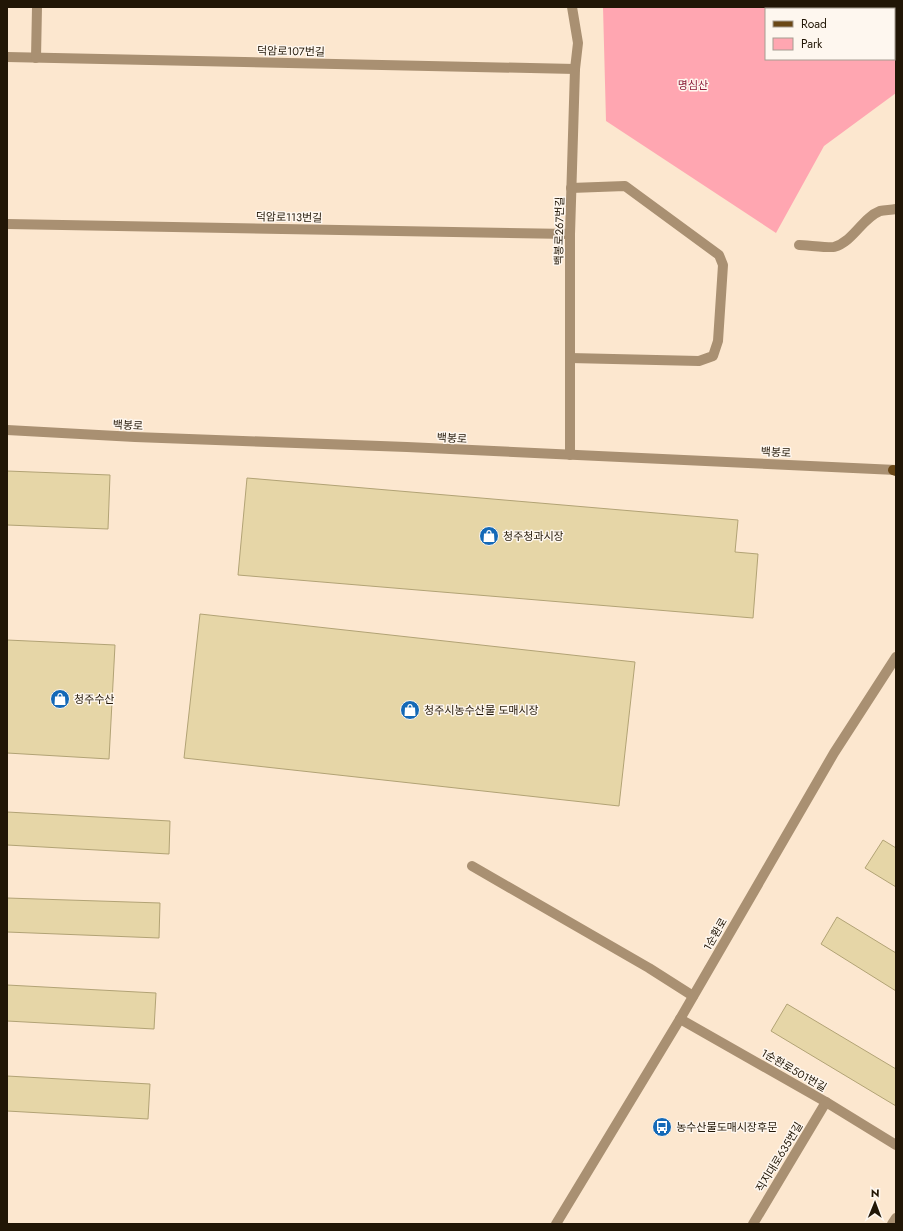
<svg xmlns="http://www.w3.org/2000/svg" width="903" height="1231" viewBox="0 0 903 1231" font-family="Jost,'Noto Sans KR',sans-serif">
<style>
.green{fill:#ffa6b1;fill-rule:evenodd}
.building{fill:#e6d6a7;stroke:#b2a375}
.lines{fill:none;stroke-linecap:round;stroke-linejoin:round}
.minor{stroke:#a99072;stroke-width:10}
.major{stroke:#6a4716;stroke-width:10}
.labels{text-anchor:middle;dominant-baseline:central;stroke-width:3;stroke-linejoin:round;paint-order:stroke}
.street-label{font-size:11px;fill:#211606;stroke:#fef7ef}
.park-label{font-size:11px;fill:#8c1c39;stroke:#fef7ef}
.poi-label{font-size:11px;fill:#211606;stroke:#fef7ef;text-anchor:start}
</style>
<rect width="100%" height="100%" fill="#fce7cf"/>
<path class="green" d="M603,7H896V93L824,146L776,233L606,121ZM766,9H894V59H766Z"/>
<g class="building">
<path d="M7,471L110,475L108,529L7,525Z"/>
<path d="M247,478L738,520L735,552L758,554L753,618L238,575Z"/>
<path d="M200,614L635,662L619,806L184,758Z"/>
<path d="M7,640L115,645L109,759L7,753Z"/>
<path d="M7,812L170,821L169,854L7,845Z"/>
<path d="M883,840L896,848V887L865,868Z"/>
<path d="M7,898L160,903L159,938L7,932Z"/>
<path d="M837,917L896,953V991L821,944Z"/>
<path d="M7,985L156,993L154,1029L7,1021Z"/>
<path d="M787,1004L896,1069V1106L771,1031Z"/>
<path d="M7,1076L150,1084L148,1119L7,1111Z"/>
</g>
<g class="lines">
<g class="minor">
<path d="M7,57L575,69"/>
<path d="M36,58L37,7"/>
<path d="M7,224L570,234"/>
<path d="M799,245C805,245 830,248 834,247C854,241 862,218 880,211C885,210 891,210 896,209"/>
<path d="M570,358L699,361L713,356L718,341L723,265L719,255L625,186L571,188"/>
<path d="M7,430L135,437L407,447L896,470"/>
<path d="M570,455V234L575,69L578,43L572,7"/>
<path d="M472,866L649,968L693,996"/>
<path d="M680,1019L826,1102L896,1145"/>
<path d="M556,1224L680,1019L834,753L896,657"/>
<path d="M753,1224L826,1102"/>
<path d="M892,1224L896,1218"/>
</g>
<path class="major" d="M893,470L896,471"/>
</g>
<defs>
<g id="shop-disc" transform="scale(1)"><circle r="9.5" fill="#1469b7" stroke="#fef7ef"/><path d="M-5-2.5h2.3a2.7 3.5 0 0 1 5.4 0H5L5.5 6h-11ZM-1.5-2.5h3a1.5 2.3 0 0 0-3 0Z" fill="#fff"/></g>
<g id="bus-disc" transform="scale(1)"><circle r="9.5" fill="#1469b7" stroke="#fef7ef"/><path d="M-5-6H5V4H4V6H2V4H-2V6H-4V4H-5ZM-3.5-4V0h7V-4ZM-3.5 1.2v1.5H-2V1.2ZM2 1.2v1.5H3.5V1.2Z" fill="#fff"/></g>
</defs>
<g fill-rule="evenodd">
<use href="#shop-disc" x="489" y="536"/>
<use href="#shop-disc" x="60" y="699"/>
<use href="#shop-disc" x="410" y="710"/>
<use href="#bus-disc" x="662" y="1127"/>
</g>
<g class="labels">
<g class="street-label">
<text transform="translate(291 51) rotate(1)">덕암로107번길</text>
<text transform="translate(289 217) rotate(1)">덕암로113번길</text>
<text transform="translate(559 231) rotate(-89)">백봉로267번길</text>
<text transform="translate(128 425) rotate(3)">백봉로</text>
<text transform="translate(452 438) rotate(3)">백봉로</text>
<text transform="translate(776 452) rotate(3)">백봉로</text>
<text transform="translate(715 934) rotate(-60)">1순환로</text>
<text transform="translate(794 1070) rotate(30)">1순환로501번길</text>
<text transform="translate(779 1157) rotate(-59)">직지대로635번길</text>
</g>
<g class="park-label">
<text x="693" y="85">명심산</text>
</g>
<g class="poi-label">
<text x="503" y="536">청주청과시장</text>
<text x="74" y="699">청주수산</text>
<text x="424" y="710">청주시농수산물 도매시장</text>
<text x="676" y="1127">농수산물도매시장후문</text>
</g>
</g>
<rect width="903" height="1231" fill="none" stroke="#211606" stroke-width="16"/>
<rect x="765" y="8" width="130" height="52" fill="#fef7ef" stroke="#a69d92"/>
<rect x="773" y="21" width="20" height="6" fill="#6a4716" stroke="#a69d92"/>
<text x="801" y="28" font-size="12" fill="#211606">Road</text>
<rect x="773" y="38" width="20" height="12" fill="#ffa6b1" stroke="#a69d92"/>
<text x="801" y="48" font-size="12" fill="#211606">Park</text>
<g transform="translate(875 1203) rotate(1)" stroke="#fef7ef" stroke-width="3" paint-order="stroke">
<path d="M0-3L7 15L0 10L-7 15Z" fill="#211606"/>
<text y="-6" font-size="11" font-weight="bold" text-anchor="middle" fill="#211606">N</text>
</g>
</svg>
